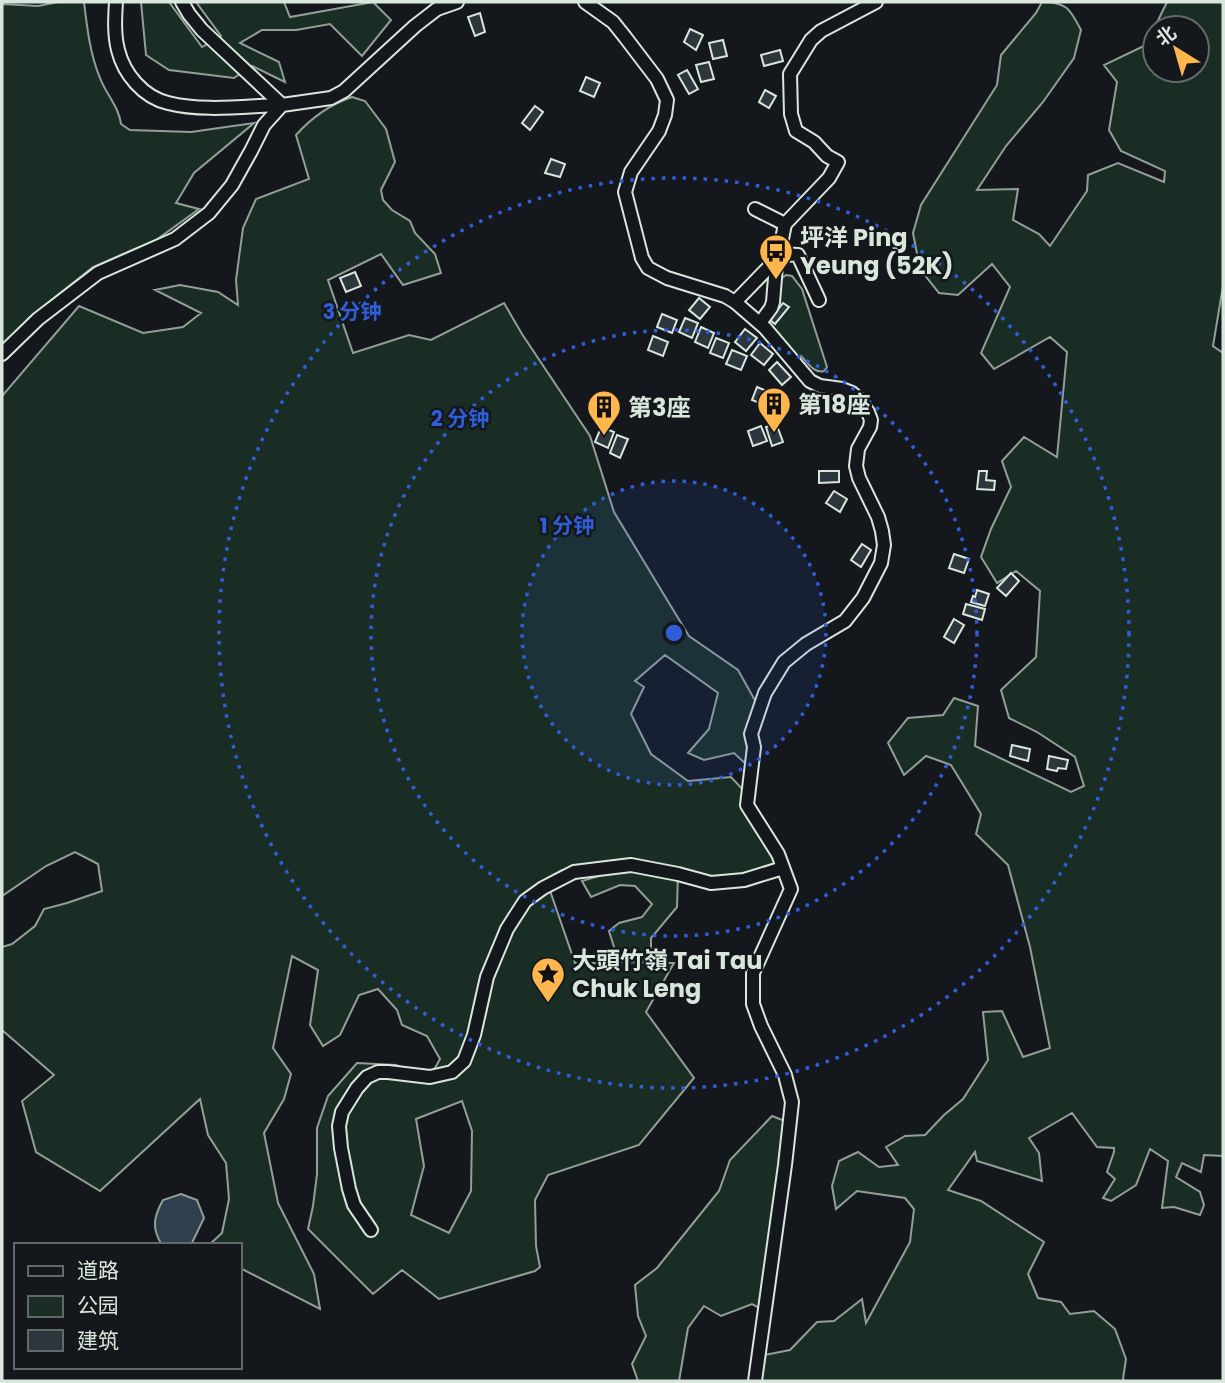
<svg xmlns="http://www.w3.org/2000/svg" width="1225" height="1383" viewBox="0 0 1225 1383" font-family="Poppins,'Noto Sans SC',sans-serif">
<style>
.green{fill:#1a2d24;stroke:#939e99;stroke-width:2;fill-rule:evenodd}
.water{fill:#2f3f4d;stroke:#939e99;stroke-width:2}
.building{fill:#2c363c;stroke:#d8e6dc;stroke-width:2}
.lines{fill:none;stroke-linecap:round;stroke-linejoin:round}
.street-casing{stroke:#d8e6dc;stroke-width:16}
.street{stroke:#14181c;stroke-width:12}
.ring{fill:none;stroke:#305dd8;stroke-width:3.5;stroke-dasharray:3.5 7}
.labels{text-anchor:middle;dominant-baseline:central;stroke-width:5;stroke-linejoin:round;paint-order:stroke}
.poi-label{font-size:24px;font-weight:bold;fill:#d8e6dc;stroke:#14181c;text-anchor:start}
.centre{fill:#305dd8;stroke:#14181c;stroke-width:3.5}
.ring-label{font-size:21px;text-anchor:middle;font-weight:bold;fill:#305dd8;stroke:#14181c;stroke-width:5;stroke-linejoin:round;paint-order:stroke}
</style>
<rect width="100%" height="100%" fill="#14181c"/>
<g class="green">
<path d="M58,2H84C87,27 90,54 100,78C106,94 119,107 121,124L130,130L191,132L254,123L194,173L176,203L199,209L156,240L93,267L30,317L2,346V4L38,6Z"/>
<path d="M141,2H169L202,47L221,36L196,2H284L290,17L373,2L391,20L362,56L330,24L296,30H262L240,43L279,62L285,82L252,66L234,78L169,70L146,55Z"/>
<path d="M1042,2C1067,2 1070,9 1081,30L1074,58L1043,102L1006,146L977,190L1018,189L1013,220L1039,234L1050,246L1087,191L1088,175L1118,163L1164,182L1165,171L1121,151L1109,130L1117,82L1104,65L1146,45L1167,2H1223V286L1213,346L1223,353V1156L1204,1155L1201,1172L1182,1163L1176,1177L1200,1192L1204,1205L1200,1215L1174,1207L1162,1208L1168,1161L1150,1149L1136,1185L1111,1201L1103,1198L1115,1179L1107,1172L1114,1152V1148L1097,1147L1072,1113L1029,1138L1039,1153L1042,1181L977,1161L975,1152L948,1190L981,1201L1044,1242L1028,1274L1038,1298L1061,1302L1070,1314L1094,1311L1115,1329L1126,1359L1123,1379L1125,1381H755L759,1356L790,1350L817,1322L834,1321L862,1299L866,1323L910,1242L914,1209L905,1198L857,1191L836,1209L832,1186L839,1161L858,1152L879,1167L898,1165L886,1147L905,1136L925,1135L944,1115L963,1099L988,1060L983,1012L1002,1011L1023,1057L1050,1048L1030,947L1008,865L976,834L981,814L951,765L926,756L904,775L888,743L908,718L943,715L954,698L978,706L975,746L1071,792L1084,786L1075,757L1037,732L1009,718L1001,690L1036,657L1040,591L1016,571L997,583L981,557L991,529L1011,487L1002,461L1024,437L1057,457L1067,352L1050,337L994,369L981,353L1010,287L992,264L958,295L939,293L920,269L913,233L921,205L997,85L1001,55L1036,13ZM1155,28H1197V70H1155Z"/>
<path d="M352,97L365,101L386,129L395,162L381,190L383,200L392,210L410,221L415,233L435,254L441,273L403,285L381,254L328,280L353,353L409,335L431,340L504,303L522,334L590,436L614,512L689,636L738,670L757,704L748,766L734,753L704,760L688,753L709,729L718,693L665,655L635,681L644,687L631,714L651,754L688,781L731,777L748,795L783,868L739,881L678,874L677,907L651,938V959L619,962L674,963L646,1012L694,1078L639,1145L548,1175L535,1200L536,1246L540,1267L535,1271L439,1299L402,1270L373,1294L308,1229L313,1206L317,1174V1128L328,1096L357,1063L396,1065L430,1077L440,1059L427,1036L402,1025L397,1010L378,989L359,995L340,1035L323,1046L310,1025L318,970L292,956L273,1048L291,1074L284,1099L264,1133L278,1203L314,1274L320,1309L240,1268V1245H209L222,1233L229,1199L226,1163L208,1135L200,1099L100,1191L36,1152L22,1101L54,1075L2,1030V947L12,944L35,926L44,909L67,903L102,891L98,864L75,852L46,866L2,896V396L79,306L143,333L183,327L201,313L155,290L180,285L218,292L238,305L236,280L243,228L256,199L309,179L296,135C312,117 329,105 352,97ZM602,869L599,876L582,881L591,897L620,885L635,886L652,904L642,917L619,923L609,931L615,950L607,963H575L546,879L562,870ZM462,1101L472,1131L471,1191L449,1233L411,1215L424,1166L416,1119Z"/>
<path d="M786,275L792,276L802,289L827,367L824,371C814,374 808,363 801,356L797,359L770,324L769,321L782,278Z"/>
<path d="M772,1116L790,1123L765,1311L752,1304L721,1316L704,1306L688,1328L679,1381H638L632,1364L646,1336L638,1316L635,1285L657,1268L719,1191L730,1160Z"/>
</g>
<path class="water" d="M181,1194L197,1200L204,1218L191,1245H162C151,1228 154,1216 163,1200Z"/>
<g class="building">
<path d="M480,13L485,32L475,36L468,17Z"/>
<path d="M690,29L703,35L696,50L684,42Z"/>
<path d="M723,40L727,56L713,59L709,43Z"/>
<path d="M780,50L783,61L764,66L761,55Z"/>
<path d="M709,62L714,79L701,82L696,65Z"/>
<path d="M687,70L698,89L689,94L678,75Z"/>
<path d="M586,77L600,83L594,97L580,91Z"/>
<path d="M765,90L776,96L769,108L759,102Z"/>
<path d="M535,106L543,112L530,130L522,123Z"/>
<path d="M551,159L565,164L560,177L545,173Z"/>
<path d="M355,272L361,286L346,292L340,278Z"/>
<path d="M699,298L710,307L700,319L689,310Z"/>
<path d="M783,303L789,307L775,324L770,320Z"/>
<path d="M662,314L677,320L672,333L657,327Z"/>
<path d="M685,318L698,323L692,338L679,332Z"/>
<path d="M701,327L714,333L708,348L695,342Z"/>
<path d="M745,329L757,338L746,351L735,342Z"/>
<path d="M653,336L668,342L663,356L648,350Z"/>
<path d="M716,338L729,343L723,358L710,353Z"/>
<path d="M760,343L773,354L764,365L751,355Z"/>
<path d="M732,350L747,356L741,370L726,364Z"/>
<path d="M777,362L791,377L782,385L769,370Z"/>
<path d="M757,387L772,393L767,406L752,400Z"/>
<path d="M776,423L783,442L772,446L766,427Z"/>
<path d="M761,426L767,441L753,446L748,431Z"/>
<path d="M604,428L614,432L608,448L595,442L600,430L603,431Z"/>
<path d="M617,435L628,439L620,458L610,453Z"/>
<path d="M819,471H839V482L819,483Z"/>
<path d="M979,471H987L986,480L995,481L994,490L977,489Z"/>
<path d="M834,491L847,499L840,512L826,503Z"/>
<path d="M862,544L871,550L861,567L851,560Z"/>
<path d="M954,554L969,559L964,573L949,568Z"/>
<path d="M1011,573L1019,581L1006,596L997,588Z"/>
<path d="M977,590L989,594L985,606L971,602L973,596L975,597Z"/>
<path d="M966,604L985,609L982,620L963,614Z"/>
<path d="M954,619L964,625L954,643L944,637Z"/>
<path d="M1012,745L1030,749L1028,761L1010,756Z"/>
<path d="M1049,756L1068,760L1066,769L1058,768L1057,771L1047,769Z"/>
</g>
<g class="lines">
<g class="street-casing">
<g id="street">
<path d="M116,2C115,18 114,34 118,50C124,74 143,97 168,103C203,112 246,106 282,105"/>
<path d="M182,2L189,14L202,30L282,105"/>
<path d="M585,2L613,22L625,37L657,79L667,100L665,115L659,131L631,172L625,192L642,258L648,268L667,278L725,296L735,302L765,328L810,381L820,386L842,389L852,393L859,399L868,412L871,420L870,427L858,449L856,466L859,478L878,517L882,531L884,545L881,563L863,598L845,621L806,644L784,662L765,693L751,734L754,747L747,805L778,854L791,889L753,973V1004L761,1026L785,1075L792,1102L785,1165L755,1381"/>
<path d="M755,209L785,224"/>
<path d="M735,302L772,264L780,249L785,224L829,178L838,162L827,156L814,142L796,131L791,114L790,74L811,40L821,31L876,2"/>
<path d="M760,323L771,308L773,302L777,254L798,255L819,300"/>
<path d="M2,354L38,319L98,273L175,239L209,213L232,185L251,151L264,125L282,105L331,98L344,91L415,26L437,9L457,2"/>
<path d="M371,1230L354,1205L349,1189L341,1148L339,1126L342,1112L357,1088L367,1077L378,1072H388L430,1077L452,1072L464,1061L474,1035L487,977L507,929L525,901L543,888L574,872L631,865L678,874L711,883L744,880L783,868"/>
</g>
</g>
<use href="#street" class="street"/>
</g>
<circle cx="674" cy="633" r="152" fill="#305dd8" fill-opacity=".12"/>
<g class="ring">
<circle cx="674" cy="633" r="152"/>
<circle cx="674" cy="633" r="303"/>
<circle cx="674" cy="633" r="455"/>
</g>
<defs>
<g id="bus-pin" transform="scale(1.75)"><path d="M0 17L-7.5 6A9.5 9.5 0 1 1 7.5 6Z" fill="#ffb74d" stroke="#14181c"/><path d="M-5-6H5V4H4V6H2V4H-2V6H-4V4H-5ZM-3.5-4V0h7V-4ZM-3.5 1.2v1.5H-2V1.2ZM2 1.2v1.5H3.5V1.2Z" fill="#111"/></g>
<g id="building-pin" transform="scale(1.75)"><path d="M0 17L-7.5 6A9.5 9.5 0 1 1 7.5 6Z" fill="#ffb74d" stroke="#14181c"/><path d="M-4-6H4V6H1V3H-1V6H-4ZM-2.5-4.3h1.7v1.8h-1.7ZM.8-4.3h1.7v1.8H.8ZM-2.5-1h1.7V.8h-1.7ZM.8-1h1.7V.8H.8Z" fill="#111"/></g>
<g id="sight-pin" transform="scale(1.75)"><path d="M0 17L-7.5 6A9.5 9.5 0 1 1 7.5 6Z" fill="#ffb74d" stroke="#14181c"/><path d="M0-6L1.8-2.2L6-1.7L2.9 1.2L3.7 5.4L0 3.3L-3.7 5.4L-2.9 1.2L-6-1.7L-1.8-2.2Z" fill="#111"/></g>
</defs>
<g fill-rule="evenodd">
<use href="#bus-pin" x="776" y="251"/>
<use href="#building-pin" x="774" y="404"/>
<use href="#building-pin" x="604" y="407"/>
<use href="#sight-pin" x="548" y="974"/>
</g>
<g class="labels">
<g class="poi-label">
<text x="800" y="237">坪洋 Ping<tspan x="800" dy="28">Yeung (52K)</tspan></text>
<text x="798" y="404">第18座</text>
<text x="628" y="407">第3座</text>
<text x="572" y="960">大頭竹嶺 Tai Tau<tspan x="572" dy="28">Chuk Leng</tspan></text>
</g>
</g>
<circle cx="674" cy="633" r="10" class="centre"/>
<g class="ring-label">
<text x="352" y="319">3 分钟</text>
<text x="460" y="426">2 分钟</text>
<text x="567" y="533">1 分钟</text>
</g>
<rect width="1225" height="1383" fill="none" stroke="#d8e6dc" stroke-width="7"/>
<rect x="14" y="1243" width="228" height="126" fill="#14181c" stroke="#626a69" stroke-width="2"/>
<rect x="28" y="1266" width="35" height="10" fill="#14181c" stroke="#626a69" stroke-width="2"/>
<text x="77" y="1278" font-size="21" fill="#d8e6dc">道路</text>
<rect x="28" y="1296" width="35" height="21" fill="#1a2d24" stroke="#626a69" stroke-width="2"/>
<text x="77" y="1313" font-size="21" fill="#d8e6dc">公园</text>
<rect x="28" y="1330" width="35" height="21" fill="#2c363c" stroke="#626a69" stroke-width="2"/>
<text x="77" y="1348" font-size="21" fill="#d8e6dc">建筑</text>
<g transform="translate(1176 49) rotate(323)"><circle r="33" fill="#14181c" stroke="#626a69" stroke-width="2"/>
<path d="M0-5L12 26L0 18L-12 26Z" fill="#ffb74d"/>
<text y="-10" font-size="19" font-weight="bold" text-anchor="middle" fill="#d8e6dc">北</text>
</g>
</svg>
